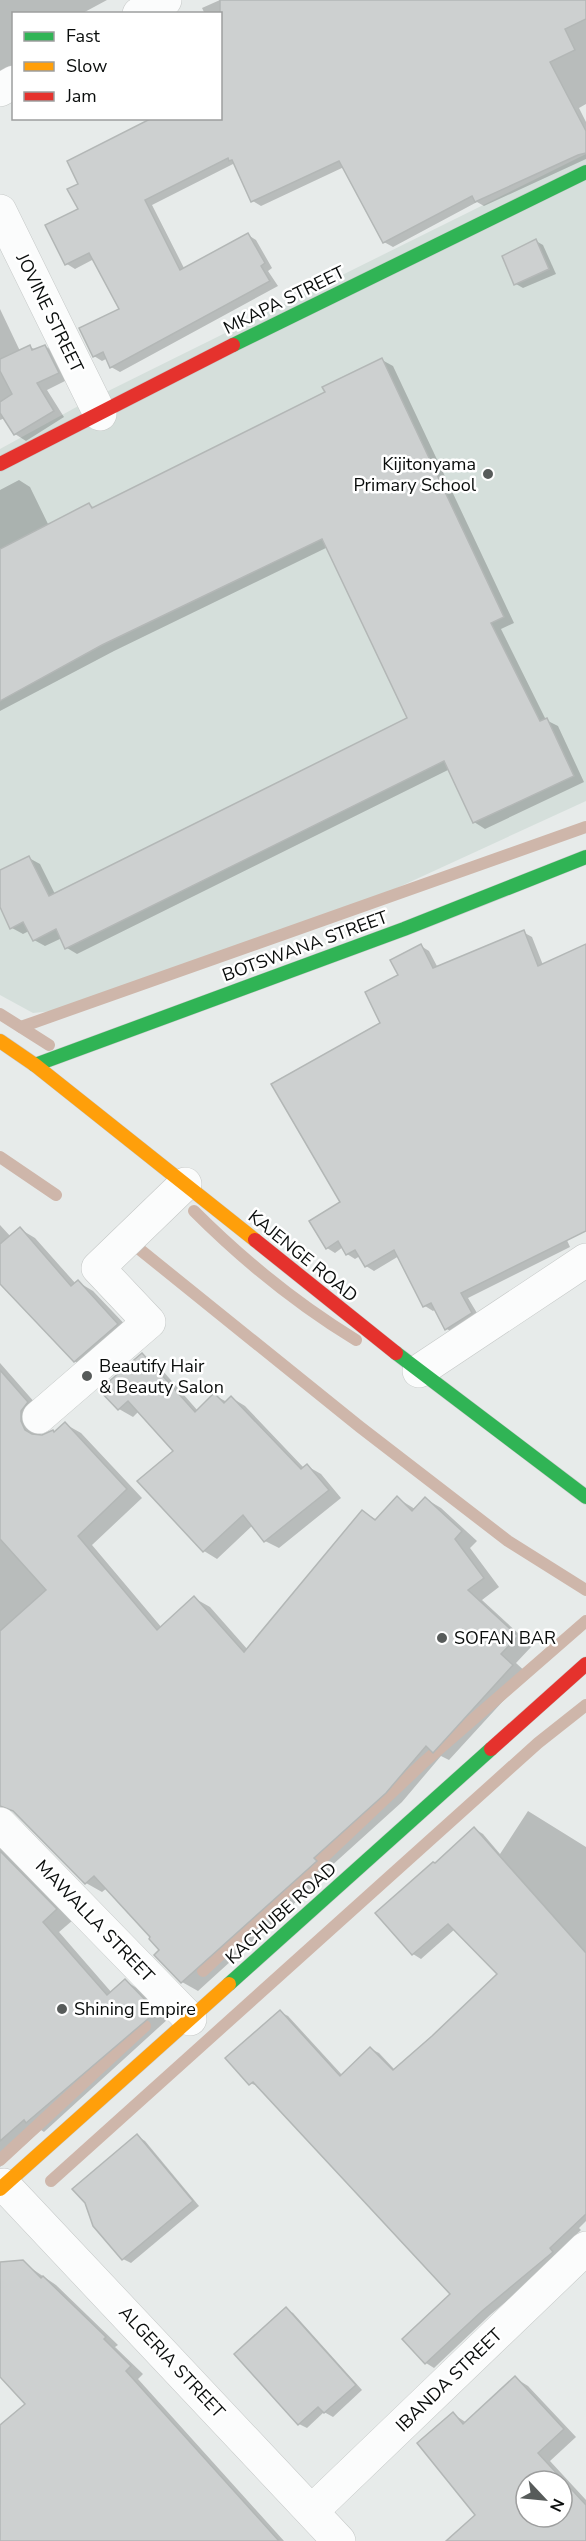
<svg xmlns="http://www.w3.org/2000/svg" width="586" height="2541" viewBox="0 0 586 2541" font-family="'Nunito Sans',sans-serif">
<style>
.built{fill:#d5dfdb}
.shadow{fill:#0003;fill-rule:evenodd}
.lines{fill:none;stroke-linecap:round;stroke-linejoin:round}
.stream{stroke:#ceb6aa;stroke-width:12}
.building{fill:#cdd0d0;stroke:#b3b7b6;stroke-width:1.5;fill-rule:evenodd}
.street-casing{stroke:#c6c9c8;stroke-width:34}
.fast-casing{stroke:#c6c9c8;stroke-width:15}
.slow-casing{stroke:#c6c9c8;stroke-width:15}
.jam-casing{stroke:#c6c9c8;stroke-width:15}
.street{stroke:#fbfcfc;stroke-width:33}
.fast{stroke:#30b455;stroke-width:14}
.slow{stroke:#ff9f0a;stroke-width:14}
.jam{stroke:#e5322d;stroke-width:14}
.poi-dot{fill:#575b5a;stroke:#fff;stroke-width:2}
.labels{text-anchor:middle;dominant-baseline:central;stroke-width:5;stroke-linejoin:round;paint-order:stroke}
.street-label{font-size:18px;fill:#0a0d0c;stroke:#fff}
.poi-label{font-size:18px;fill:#0a0d0c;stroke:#fff;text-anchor:start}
</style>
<rect width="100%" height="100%" fill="#e7ebea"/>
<path class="built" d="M586,154V801L349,910L91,1007L33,1013L0,995V449L82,404Z"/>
<g class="shadow">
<path d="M0,0H107L81,14H14V71L0,78Z"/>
<path d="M220,0H586V104L579,108L586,122V159L484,206L477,202L393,247L384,242L344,167L261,206L253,201L235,163L152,205L185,270L248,235L256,240L272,268L268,271L278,286L120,372L111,367L108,358L102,361L94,356L121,310L94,259L75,269L67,264L80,210L220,118V14H205L202,8Z"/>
<path d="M536,241L543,245L556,274L523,288L516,284Z"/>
<path d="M0,309L20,351L30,347L36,350L45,346L56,353L69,379L47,390L64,417L26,441L15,434L5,418L0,420Z"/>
<path d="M382,360L393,366L514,623L501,629L546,720L558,726L584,782L485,829L474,822L450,769L77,954L67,948L62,938L45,946L34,940L29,931L23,934L12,928L0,904V872L29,858L40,864L55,894L409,718L328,547L114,651L0,711V490L19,480L30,487L49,526L89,505L95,508L327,393Z"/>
<path d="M523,932L532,937L543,965L586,946V1228L566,1238L570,1247L468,1298L480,1318L455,1334L447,1329L436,1309L433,1311L425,1306L399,1256L374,1271L366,1266L360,1256L355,1259L347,1254L343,1247L335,1253L327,1248L342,1202L382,1024L400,976L421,946L429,951L438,968Z"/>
<path d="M0,1225L11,1237L20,1229L35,1238L76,1284L78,1282L93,1291L133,1333L90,1370L74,1361L0,1282Z"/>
<path d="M142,1355L155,1362L198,1411L214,1395L227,1402L232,1398L245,1406L304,1468L307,1466L321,1474L341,1498L279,1548L265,1541L253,1525L217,1559L204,1551L139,1481L175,1451L139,1411L133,1417L119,1409L101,1390Z"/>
<path d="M0,1363L43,1412L36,1431L39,1437L55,1433L65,1424L81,1433L142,1498L92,1545L162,1628L194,1598L210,1607L248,1650L363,1512L377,1520L397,1498L415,1509L426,1499L441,1508L477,1541L470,1548L499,1587L482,1600L532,1646L516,1663L528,1674L449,1760L441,1756L402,1802L329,1868L331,1870L198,1991L182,1982L152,1937L107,1888L102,1892L86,1883L0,1788Z"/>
<path d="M528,1811L586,1847V2221L579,2228L581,2230L557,2253L560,2257L490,2315L434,2368L426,2363L452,2294L260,2087L250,2083L280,2012L288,2016L343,2076L371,2049L379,2053L395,2070L499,1974L455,1929L421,1959L413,1954L377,1913L436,1865L475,1829L483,1834L500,1854Z"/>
<path d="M0,1844L73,1920L59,1932L112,1993L125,1981L142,1991L169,2018L44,2132L41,2130L0,2167Z"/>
<path d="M137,2136L145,2141L199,2206L131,2263L123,2259Z"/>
<path d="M22,2262L56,2285L118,2345L115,2347L143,2374L138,2379L284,2541H0V2427L27,2404L0,2376V2263Z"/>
<path d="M286,2309L293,2313L362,2390L333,2417L324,2412L307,2428L299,2424Z"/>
<path d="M515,2378L528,2386L576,2437L550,2461L586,2500V2541H448L477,2515L453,2414L467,2423ZM526,2481H562V2517H526Z"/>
</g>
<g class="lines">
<g class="stream">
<path d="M0,1014L49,1045"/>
<path d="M21,1027L586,827"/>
<path d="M0,1157L56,1195"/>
<path d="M194,1211C243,1260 297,1304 356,1340"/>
<path d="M128,1240L360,1427L508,1541L586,1590"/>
<path d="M203,1971L423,1763L586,1621"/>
<path d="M0,2160L145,2026"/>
<path d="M51,2181L538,1743L586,1705"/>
</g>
</g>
<g class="building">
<path d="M220,0H586V19L565,29L575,50L550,62L586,131V153L578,155L475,202L472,196L383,243L339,161L251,202L232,160L229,161L228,158L145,200L180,270L248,233L265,263L261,266L270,281L110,368L103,352L93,357L79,328L119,309L89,253L65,265L45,225L78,209L67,189L78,184L67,161L152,118H220Z"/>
<path d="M536,239L549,269L514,285L502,256Z"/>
<path d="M30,345L32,350L45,345L59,373L37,383L54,411L14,435L0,413V402L12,394L0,371V359Z"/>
<path d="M382,358L504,617L491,623L540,721L547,718L574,776L473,823L444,761L65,949L56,929L33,941L23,922L10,929L0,907V870L29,856L49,896L407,718L322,539L102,645L0,701V549L89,503L92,508L325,392L322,387Z"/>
<path d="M524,930L538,966L586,944V1231L461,1293L472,1313L445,1330L431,1303L423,1307L394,1250L365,1267L355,1250L346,1255L338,1241L326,1249L309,1221L340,1202L271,1084L380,1023L365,992L398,975L390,960L421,944L433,968Z"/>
<path d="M20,1227L71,1286L78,1280L118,1324L74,1362L0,1284V1244Z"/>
<path d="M142,1353L195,1412L214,1393L224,1403L231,1396L301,1469L307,1464L329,1490L264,1542L243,1515L203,1552L137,1481L173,1451L128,1401L118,1410L99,1390Z"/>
<path d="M0,1370L28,1402L21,1411V1421L25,1430L32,1434L42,1435L53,1430L54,1432L65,1422L127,1489L78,1536L157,1630L194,1596L244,1652L362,1510L375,1520L397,1496L412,1511L425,1497L462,1531L455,1539L484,1578L468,1590L518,1636L501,1654L513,1665L433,1753L426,1746L386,1793L314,1858L317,1861L181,1983L154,1955L159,1950L149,1939L150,1937L94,1876L85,1884L13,1811L0,1806V1631L46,1590L0,1539Z"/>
<path d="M474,1827L586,1953V2214L550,2248L553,2252L482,2311L425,2364L402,2339L450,2294L253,2082L249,2085L225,2058L280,2010L340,2076L370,2047L393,2070L432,2036L497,1974L448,1924L412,1955L375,1913L433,1862L435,1863Z"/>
<path d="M0,1851L57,1909L43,1922L107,1995L125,1979L153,2008L146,2015L149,2018L26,2123L24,2120L0,2141Z"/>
<path d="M137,2134L193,2201L122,2260L93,2226L85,2203L72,2189Z"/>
<path d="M23,2260L41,2278L43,2276L106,2337L104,2339L131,2366L126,2371L279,2541H0V2425L25,2404L0,2377V2262Z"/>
<path d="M286,2307L356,2385L324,2413L318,2407L298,2425L234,2354Z"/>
<path d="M515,2376L564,2429L538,2453L586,2505V2541H446L475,2515L417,2443L453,2412L463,2424ZM526,2481H562V2517H526Z"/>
</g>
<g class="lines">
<g class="street-casing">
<g id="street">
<path d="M139,14L165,0"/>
<path d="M0,90L14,82"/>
<path d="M0,211L100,414"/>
<path d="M419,1371L586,1260"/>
<path d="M39,1417L149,1322L98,1268L185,1184"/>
<path d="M0,1824L190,2019"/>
<path d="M4,2185L339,2541"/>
<path d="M312,2511L586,2248"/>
</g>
</g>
<g class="fast-casing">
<g id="fast">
<path d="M233,345L586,172"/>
<path d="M35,1065L404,929L586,857"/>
<path d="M396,1353L586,1497"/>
<path d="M229,1984L491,1749"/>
</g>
</g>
<g class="slow-casing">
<g id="slow">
<path d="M0,1041L35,1065L255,1240"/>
<path d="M0,2189L229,1984"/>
</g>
</g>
<g class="jam-casing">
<g id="jam">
<path d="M0,464L233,345"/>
<path d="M255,1240L396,1353"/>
<path d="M491,1749L586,1664"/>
</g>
</g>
<use href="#street" class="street"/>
<use href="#fast" class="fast"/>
<use href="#slow" class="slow"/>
<use href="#jam" class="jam"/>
</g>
<g class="poi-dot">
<circle cx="488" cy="474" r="6"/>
<circle cx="87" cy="1376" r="6"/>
<circle cx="442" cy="1638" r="6"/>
<circle cx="62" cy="2009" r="6"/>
</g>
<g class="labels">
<g class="street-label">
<text transform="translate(284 300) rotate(-26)">MKAPA STREET</text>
<text transform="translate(50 313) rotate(64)">JOVINE STREET</text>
<text transform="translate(305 946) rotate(-20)">BOTSWANA STREET</text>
<text transform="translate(303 1256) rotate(39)">KAJENGE ROAD</text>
<text transform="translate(281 1913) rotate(-42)">KACHUBE ROAD</text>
<text transform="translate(95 1921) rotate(46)">MAWALLA STREET</text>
<text transform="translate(172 2362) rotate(47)">ALGERIA STREET</text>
<text transform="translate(449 2380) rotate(-44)">IBANDA STREET</text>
</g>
<g class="poi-label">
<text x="476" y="464" text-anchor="end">Kijitonyama<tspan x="476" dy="21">Primary School</tspan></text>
<text x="99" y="1366">Beautify Hair<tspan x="99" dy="21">&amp; Beauty Salon</tspan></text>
<text x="454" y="1638">SOFAN BAR</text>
<text x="74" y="2009">Shining Empire</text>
</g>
</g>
<rect x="12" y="12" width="210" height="108" fill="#ffffff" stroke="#9d9e9e" stroke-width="1.5"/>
<rect x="24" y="32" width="30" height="9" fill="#30b455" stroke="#9d9e9e" stroke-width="1.5"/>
<text x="66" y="42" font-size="18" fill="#0a0d0c">Fast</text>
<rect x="24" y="62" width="30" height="9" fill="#ff9f0a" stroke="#9d9e9e" stroke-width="1.5"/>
<text x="66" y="72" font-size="18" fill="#0a0d0c">Slow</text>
<rect x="24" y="92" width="30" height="9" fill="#e5322d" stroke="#9d9e9e" stroke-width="1.5"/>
<text x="66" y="102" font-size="18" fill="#0a0d0c">Jam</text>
<g transform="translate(544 2499) rotate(116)"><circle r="28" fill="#ffffff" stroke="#9d9e9e" stroke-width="1.5"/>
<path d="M0-4.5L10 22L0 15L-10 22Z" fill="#575b5a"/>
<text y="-9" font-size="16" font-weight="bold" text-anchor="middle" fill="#0a0d0c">N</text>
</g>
</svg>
